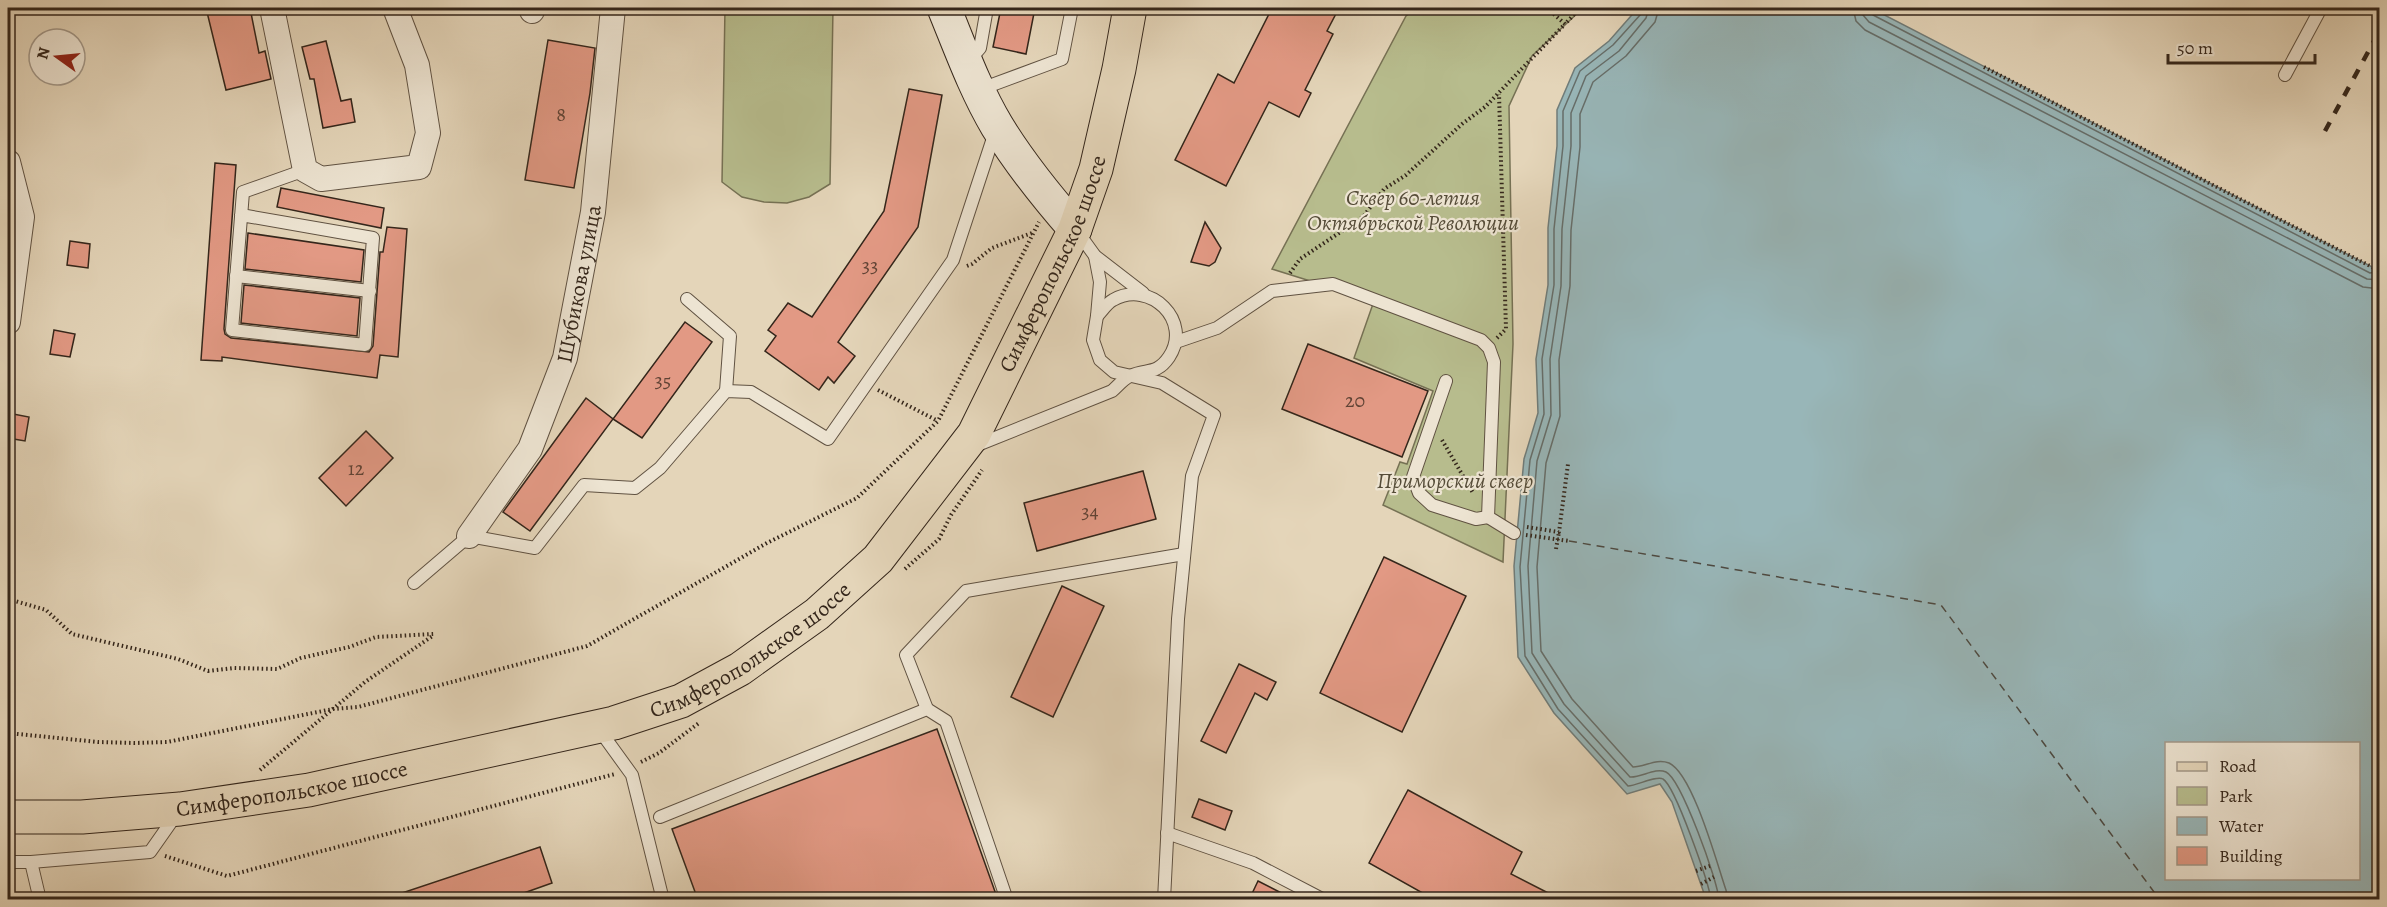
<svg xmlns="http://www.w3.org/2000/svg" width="2387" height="907" viewBox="0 0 2387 907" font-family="Alegreya,serif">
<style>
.green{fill:#b7bc8d;stroke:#767154;stroke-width:1.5}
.water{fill:#98b6b8;stroke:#707c79;stroke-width:1.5;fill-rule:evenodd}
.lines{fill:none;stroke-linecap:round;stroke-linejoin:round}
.shore{stroke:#666e6a;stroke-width:1.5}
.ferry{stroke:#4d4a42;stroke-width:1.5;stroke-dasharray:8 6;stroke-linecap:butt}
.building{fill:#e29984;stroke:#34261b;stroke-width:1.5}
.lane-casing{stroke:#605242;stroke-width:14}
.street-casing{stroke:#605242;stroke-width:26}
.secondary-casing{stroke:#34261b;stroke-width:35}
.primary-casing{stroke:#34261b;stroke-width:35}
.path{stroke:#34261b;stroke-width:4;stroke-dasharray:1.5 3;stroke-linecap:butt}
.lane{stroke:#ede4d2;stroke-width:12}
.street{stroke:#ede4d2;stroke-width:24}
.secondary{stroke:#ede4d2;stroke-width:33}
.primary{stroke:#e4d5b9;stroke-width:33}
.rail{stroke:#34261b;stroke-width:4.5;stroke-dasharray:10 10;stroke-linecap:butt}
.labels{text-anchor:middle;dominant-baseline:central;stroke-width:4.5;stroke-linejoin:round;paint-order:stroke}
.number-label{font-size:20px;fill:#604335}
.park-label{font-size:22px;font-style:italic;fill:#554c38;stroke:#ede4d2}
.street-label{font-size:22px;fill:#34261b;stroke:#ede4d2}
</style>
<rect width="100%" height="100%" fill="#e4d5b9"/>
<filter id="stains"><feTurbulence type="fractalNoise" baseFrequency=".00333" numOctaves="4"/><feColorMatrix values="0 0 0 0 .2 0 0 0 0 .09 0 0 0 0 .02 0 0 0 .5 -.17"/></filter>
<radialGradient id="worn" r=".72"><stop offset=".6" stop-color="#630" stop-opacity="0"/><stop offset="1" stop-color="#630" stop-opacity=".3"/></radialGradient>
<g class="green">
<path d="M725,8H833L830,184L809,197L787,203L764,202L742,197L722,182Z"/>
<path d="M1416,8H1583L1532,56L1509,106L1513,344L1503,562L1383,505L1400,462L1407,464L1433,391L1354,358L1374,301L1272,269L1406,16Z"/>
</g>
<path class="water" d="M1638,8H1871L2374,268L2379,259V899H1706L1672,802L1660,784L1627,794L1554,713L1518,657L1514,566L1524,459L1538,413L1536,359L1548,285V228L1557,146V110L1575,68L1609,41ZM2166,744H2358V878H2166Z"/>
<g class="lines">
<g class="shore">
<path d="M1642,8L1641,14L1613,45L1580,71L1563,111V146L1554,229V285L1542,359L1544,414L1530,460L1520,567L1525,656L1558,709L1628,786C1636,786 1657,775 1663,779C1675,786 1709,883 1711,900"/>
<path d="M1649,8L1646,18L1619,51L1586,76L1571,113V146L1562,229L1561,286L1550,359L1551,415L1537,461L1528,566L1532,653L1564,704L1630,777C1641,778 1655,767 1666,772C1681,779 1718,881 1719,900"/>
<path d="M1659,8L1655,22L1626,56L1593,82L1580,114V147L1571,230L1570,286L1559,360L1560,416L1546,463L1537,567L1541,651L1572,699L1633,767C1645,767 1656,758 1669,763C1693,774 1717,864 1726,890L1728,900"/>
<path d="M1853,8L1856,21L1865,30L2363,287L2380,289"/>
<path d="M1862,8L1863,15L1869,22L2367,279L2380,280"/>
<path d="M1869,8L1873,15L2370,273L2380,271"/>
</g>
<path class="ferry" d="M1569,541L1941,605L2160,900"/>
</g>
<g class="building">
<path d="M206,8H250L259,53L265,51L271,79L226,90Z"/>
<path d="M1001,8H1035L1026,54L993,47Z"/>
<path d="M1272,8H1339L1327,31L1333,34L1305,90L1311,93L1299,117L1269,102L1226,186L1175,160L1218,74L1234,83Z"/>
<path d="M548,40L595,48L590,93L574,188L525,180Z"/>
<path d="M326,41L341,101L351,99L355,122L323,128L314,79H310L302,47Z"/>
<path d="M909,89L942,95L918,227L838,342L855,356L834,383L828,377L819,390L765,351L776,336L768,330L788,303L812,317L884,211Z"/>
<path d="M215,163L236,165L224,329L225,334L231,338L369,352L373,346L380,252H383L387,227L407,229L398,357L380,355L377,378L222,357V361L201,360Z"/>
<path d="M281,188L384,208L381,228L277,207Z"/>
<path d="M1205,222L1221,248L1215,262L1209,266L1191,262Z"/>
<path d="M248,233L364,250L361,282L245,269Z"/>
<path d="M70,241L90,244L88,268L67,265Z"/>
<path d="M244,285L360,298L357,336L241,323Z"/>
<path d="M685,322L712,342L642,438L613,419Z"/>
<path d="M54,330L75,334L70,357L50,354Z"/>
<path d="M1308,344L1428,391L1402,457L1282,409Z"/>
<path d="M586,398L613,419L530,531L503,512Z"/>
<path d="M8,413L29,417L25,441L8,438Z"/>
<path d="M366,431L393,458L346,506L319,478Z"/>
<path d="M1143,471L1156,519L1037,551L1024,503Z"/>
<path d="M1384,557L1466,596L1402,732L1320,693Z"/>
<path d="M1062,586L1104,606L1053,717L1011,697Z"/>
<path d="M1239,664L1276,682L1267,700L1255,693L1226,753L1201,741Z"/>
<path d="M937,729L998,900H698L672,829Z"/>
<path d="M1408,790L1522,852L1511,874L1562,900H1435L1369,863Z"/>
<path d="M1199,799L1232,811L1225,830L1192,817Z"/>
<path d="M540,847L552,883L504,900H391L390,897Z"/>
<path d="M1258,881L1295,900H1249Z"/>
</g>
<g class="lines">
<g class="lane-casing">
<g id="lane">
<path d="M968,62L980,48L987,8"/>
<path d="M2285,75L2321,8"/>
<path d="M981,89L1062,59L1072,8"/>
<path d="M241,215L373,238L365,345L232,330L243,192L305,170"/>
<path d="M1077,231L1095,256L1143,293"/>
<path d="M1095,256L1100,282L1097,316L1093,340L1100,360L1114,372L1162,383L1214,415L1192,476L1178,619L1164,900"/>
<path d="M236,276L370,291"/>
<path d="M687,299L730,336L726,391"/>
<path d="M1176,342L1217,328L1272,291L1333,284L1481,340L1489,348L1494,362L1488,517L1514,533"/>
<path d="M1446,381L1413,477L1419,493L1432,505L1476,519L1488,517"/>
<path d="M975,446L1112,391C1117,387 1123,379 1130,376C1146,368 1156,376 1169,357C1193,321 1150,279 1113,300C1107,303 1102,311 1097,316"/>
<path d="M414,583L469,536L535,548L584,485L635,488L660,468L726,391L751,392L828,439L953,260L995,132"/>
<path d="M927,709L906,655L966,591L1184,554"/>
<path d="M598,728L632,775L663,900"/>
<path d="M660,817L927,709L946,721L1007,900"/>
<path d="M1167,833L1253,863L1324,900"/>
<path d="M8,862H31L150,852L176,815"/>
<path d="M31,862L40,900"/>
</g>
</g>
<g class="street-casing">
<g id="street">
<path d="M272,8L305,170L321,179L419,167L428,133L417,65L395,8"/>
<path d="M532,11L533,8"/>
<path d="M8,162L22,217L8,322"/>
<path id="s1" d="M469,536L530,449L565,358L593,212L613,8"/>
</g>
</g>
<g class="secondary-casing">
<path id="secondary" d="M944,8C960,47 975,89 997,126C1019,162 1047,197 1075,229"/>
</g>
<g class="primary-casing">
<g id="primary">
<path id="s2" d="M8,817H82L180,809L309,790L614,723L681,701L740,669L817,614L878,559L974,434L1075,229L1096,169L1119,69L1130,8"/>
</g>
</g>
<g class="path">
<path d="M1547,8L1565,24L1580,8"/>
<path d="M1984,67L2374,268"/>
<path d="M967,266L972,264L992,248L1032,233"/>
<path d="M1290,273L1300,259L1363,217L1384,189L1406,175L1462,124L1485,107L1565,24"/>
<path d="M1497,338L1506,329L1499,94"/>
<path d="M878,390L938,421"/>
<path d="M1442,440L1473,493"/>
<path d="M1527,527L1559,532L1568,464"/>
<path d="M1526,535L1569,541"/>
<path d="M1556,549L1559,532"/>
<path d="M905,569L939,539L951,515L982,470"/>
<path d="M8,599L46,610L72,634L178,659L208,671L234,668L277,669L301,658L349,647L376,637L434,634"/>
<path d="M8,733L98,742L135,743L167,742L333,709L358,707L587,646L767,543L857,498L938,421L1039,222"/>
<path d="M641,762L659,753L699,723"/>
<path d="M260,770L365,682L434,635"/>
<path d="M165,856L227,876L615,774"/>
<path d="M1696,871L1710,866"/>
<path d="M1701,884L1714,877"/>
<path d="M1707,900L1721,893"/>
</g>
<use href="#lane" class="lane"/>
<use href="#street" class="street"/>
<use href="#secondary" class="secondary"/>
<use href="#primary" class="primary"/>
<path class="rail" d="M2325,131L2380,30"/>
</g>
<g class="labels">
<g class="number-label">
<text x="561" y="114">8</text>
<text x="870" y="265">33</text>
<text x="663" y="380">35</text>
<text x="1355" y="400">20</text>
<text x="356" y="468">12</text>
<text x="1090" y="511">34</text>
</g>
<g class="park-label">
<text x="1413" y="198">Сквер 60-летия<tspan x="1413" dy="25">Октябрьской Революции</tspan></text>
<text x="1455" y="481">Приморский сквер</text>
</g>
<g class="street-label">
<text stroke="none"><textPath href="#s2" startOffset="1275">Симферопольское шоссе</textPath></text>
<text stroke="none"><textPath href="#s1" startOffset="279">Шубикова улица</textPath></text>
<text stroke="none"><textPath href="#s2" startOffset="771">Симферопольское шоссе</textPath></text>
<text stroke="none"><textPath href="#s2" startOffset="286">Симферопольское шоссе</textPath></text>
</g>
</g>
<rect width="2387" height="907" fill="none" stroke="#e4d5b9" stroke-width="30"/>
<rect x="9" y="9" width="2369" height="889" fill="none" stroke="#34261b" stroke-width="3"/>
<rect x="15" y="15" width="2357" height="877" fill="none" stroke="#34261b" stroke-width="1.5"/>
<rect x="2165" y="742" width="195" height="138" fill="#ede4d2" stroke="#a39889" stroke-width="1.5"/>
<rect x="2177" y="762" width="30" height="9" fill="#e4d5b9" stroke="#a39889" stroke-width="1.5"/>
<text x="2219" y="772" font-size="18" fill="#34261b">Road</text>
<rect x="2177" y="787" width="30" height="18" fill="#b7bc8d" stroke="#a39889" stroke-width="1.5"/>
<text x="2219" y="802" font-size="18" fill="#34261b">Park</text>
<rect x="2177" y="817" width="30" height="18" fill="#98b6b8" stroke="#a39889" stroke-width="1.5"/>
<text x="2219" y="832" font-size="18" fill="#34261b">Water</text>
<rect x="2177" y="847" width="30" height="18" fill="#e29984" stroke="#a39889" stroke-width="1.5"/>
<text x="2219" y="862" font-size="18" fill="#34261b">Building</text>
<g transform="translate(57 57) rotate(285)"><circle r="28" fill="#ede4d2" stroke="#a39889" stroke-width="1.5"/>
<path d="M0-4.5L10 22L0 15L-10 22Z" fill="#8f2418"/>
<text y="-9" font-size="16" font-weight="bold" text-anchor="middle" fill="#34261b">N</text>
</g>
<path d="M2168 54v9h147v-9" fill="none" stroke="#34261b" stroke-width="3"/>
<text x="2177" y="54" font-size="18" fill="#34261b" stroke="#ede4d2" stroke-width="4.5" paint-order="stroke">50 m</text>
<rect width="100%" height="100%" filter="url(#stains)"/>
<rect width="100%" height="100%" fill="url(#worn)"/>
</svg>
